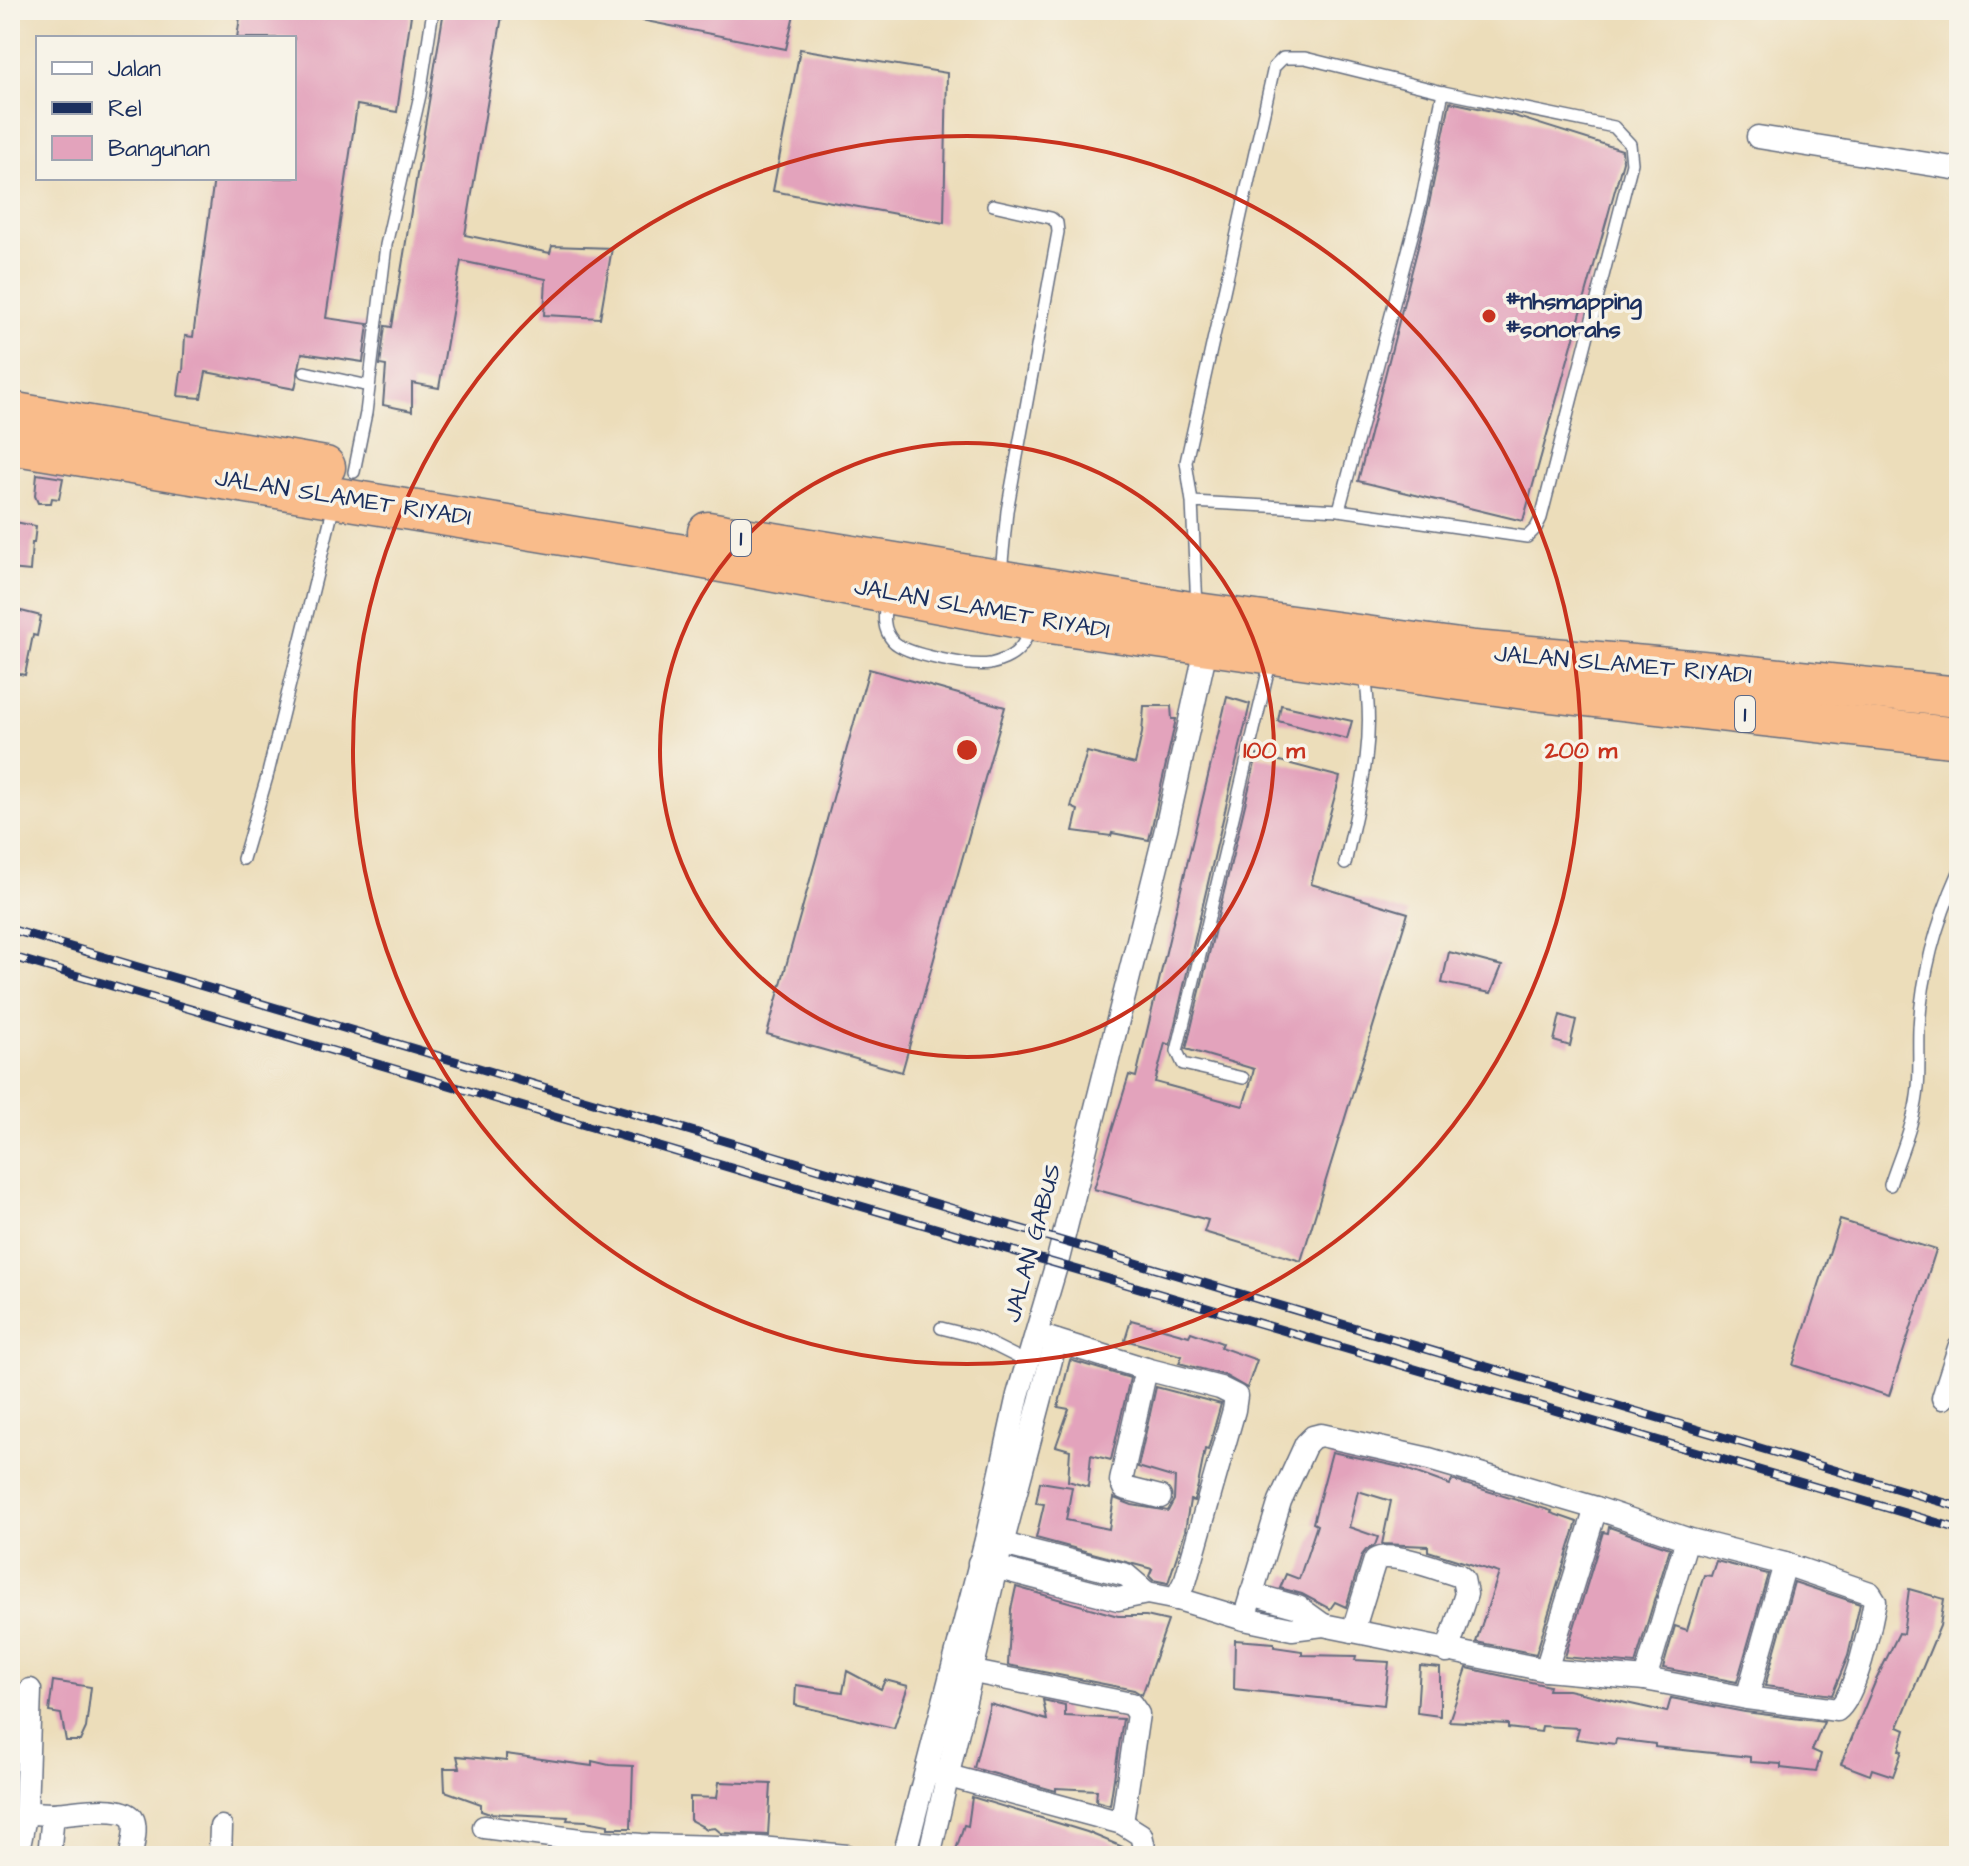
<svg xmlns="http://www.w3.org/2000/svg" width="1969" height="1866" viewBox="0 0 1969 1866" font-family="'Architects Daughter',sans-serif">
<style>
.building{fill:#e3a3bc}
.lines{fill:none;stroke-linecap:round;stroke-linejoin:round}
.lane-casing{stroke:#646c7e;stroke-width:14}
.street-casing{stroke:#646c7e;stroke-width:25}
.highway-casing{stroke:#646c7e;stroke-width:43}
.lane{stroke:#fff;stroke-width:11}
.street{stroke:#fff;stroke-width:22}
.highway{stroke:#f9bc8b;stroke-width:40}
.rail-casing{stroke:#1b2f5e;stroke-width:9}
.rail{stroke:#f7f3e8;stroke-width:6;stroke-dasharray:18;stroke-linecap:butt}
.ring{fill:none;stroke:#c8321e;stroke-width:4}
.poi-dot{fill:#c8321e;stroke:#f7f3e8;stroke-width:3}
.labels{text-anchor:middle;dominant-baseline:central;stroke-width:7;stroke-linejoin:round;paint-order:stroke}
.shield{fill:#f7f3e8;stroke:#5d6a87;stroke-width:2}
.shield-label{font-size:22px;font-weight:bold;fill:#1b2f5e}
.poi-label{font-size:24px;font-weight:bold;fill:#1b2f5e;stroke:#f7f3e8;text-anchor:start}
.street-label{font-size:24px;fill:#1b2f5e;stroke:#f7f3e8}
.centre{fill:#c8321e;stroke:#f7f3e8;stroke-width:4}
.ring-label{font-size:24px;text-anchor:middle;font-weight:bold;fill:#c8321e;stroke:#f7f3e8;stroke-width:7;stroke-linejoin:round;paint-order:stroke}
</style>
<rect width="100%" height="100%" fill="#f7f3e8"/>
<filter id="ink" filterUnits="userSpaceOnUse"><feTurbulence type="fractalNoise" baseFrequency=".0125" numOctaves="2"/><feDisplacementMap in="SourceGraphic" scale="16" xChannelSelector="R" yChannelSelector="G"/><feConvolveMatrix kernelMatrix="1 2 1 2 8 2 1 2 1" color-interpolation-filters="sRGB"/></filter>
<filter id="wash" filterUnits="userSpaceOnUse"><feTurbulence type="fractalNoise" baseFrequency=".006" numOctaves="4" result="noise"/><feDisplacementMap in="SourceGraphic" scale="32" xChannelSelector="R" yChannelSelector="G"/><feGaussianBlur stdDeviation="1.8" result="paint"/><feColorMatrix in="noise" values="0 0 0 0 0 0 0 0 0 0 0 0 0 0 0 0 0 1.4 0 .05"/><feComposite in="paint" operator="in"/></filter>
<g filter="url(#wash)">
<rect width="100%" height="100%" fill="#ecddba"/>
<g id="blocks">
<g class="building">
<path d="M241,10H383L411,15L397,112L357,105L326,318L368,324L363,362L302,353L295,389L206,372L201,398L178,396L181,372H183L185,336L193,337L214,178H294V38H237Z"/>
<path d="M444,10H503L465,235L550,253L552,246L612,248L600,318L544,315L546,279L461,261L439,388L412,383V411L383,405L386,366L380,365L385,326L392,327Z"/>
<path d="M632,10H795L786,49L631,18Z"/>
<path d="M800,49L947,73L944,223L773,191Z"/>
<path d="M1450,102L1511,115L1622,150L1623,161L1523,521L1358,481L1429,204Z"/>
<path d="M37,474L63,478L59,499L52,498L51,503H38L35,496Z"/>
<path d="M10,521L36,526L34,543H32L30,571L10,569Z"/>
<path d="M13,609L41,616L37,636L33,635L25,675L10,672V621Z"/>
<path d="M869,669L1005,707L902,1072L767,1034Z"/>
<path d="M1227,697L1250,704L1170,1045L1165,1043L1155,1082L1243,1106L1251,1081L1254,1069L1186,1049L1257,755L1340,777L1311,884L1408,913L1301,1261L1204,1232L1208,1220L1094,1189L1129,1075L1136,1077Z"/>
<path d="M1281,705L1352,721L1347,739L1278,721Z"/>
<path d="M1144,706H1171L1172,719H1176L1149,840L1112,833L1111,836L1073,831L1078,810L1071,807L1087,752L1135,764L1142,733Z"/>
<path d="M1449,952L1502,966L1491,993L1442,983Z"/>
<path d="M1560,1015L1576,1020L1570,1046L1554,1041Z"/>
<path d="M1840,1220L1936,1250L1889,1396L1793,1365Z"/>
<path d="M1131,1320L1189,1336L1191,1332L1222,1343L1220,1347L1257,1360L1247,1388L1224,1375L1179,1363L1182,1356L1125,1340Z"/>
<path d="M1070,1360L1130,1378L1111,1460L1091,1455L1088,1487L1068,1481L1070,1450L1056,1446L1069,1409L1058,1407Z"/>
<path d="M1156,1387L1221,1404L1208,1450L1205,1449L1198,1485L1194,1501L1190,1500L1185,1531L1168,1583L1153,1580L1149,1576L1152,1569L1036,1538L1044,1504L1036,1503L1040,1482L1072,1487L1066,1520L1109,1529L1114,1498L1132,1505L1168,1511L1174,1500L1175,1478L1138,1467Z"/>
<path d="M1332,1452L1400,1467L1450,1485L1452,1480L1552,1511L1551,1513L1577,1522L1536,1654L1476,1642L1499,1573L1428,1551V1546L1382,1544L1391,1501L1358,1491L1349,1527L1378,1537L1375,1545L1366,1550L1362,1555L1346,1607L1335,1602L1330,1609L1302,1594L1280,1588L1286,1574L1299,1579L1317,1525L1313,1523Z"/>
<path d="M1609,1527L1670,1548L1635,1664L1565,1657L1603,1532L1608,1533Z"/>
<path d="M1716,1561L1768,1574L1737,1682L1663,1668L1675,1626L1687,1630L1704,1575L1711,1576Z"/>
<path d="M1794,1582L1860,1604L1848,1656L1832,1695L1765,1686Z"/>
<path d="M1016,1587L1118,1616H1146L1168,1621L1142,1695L1134,1690L1008,1665L1011,1610Z"/>
<path d="M1909,1589L1944,1599L1940,1626L1898,1727L1905,1730L1899,1750L1902,1751L1893,1776L1872,1769L1870,1775L1841,1764L1876,1680L1899,1633L1903,1634Z"/>
<path d="M1235,1640L1274,1643V1647L1302,1651V1655L1356,1656L1355,1660L1389,1662L1384,1705L1234,1689Z"/>
<path d="M1420,1666L1440,1668V1716L1417,1713Z"/>
<path d="M1467,1668L1549,1686L1548,1690H1568L1667,1712L1671,1698L1745,1712L1824,1722L1812,1750L1821,1754L1816,1772L1781,1768V1764L1750,1762V1757L1655,1747V1744L1616,1739L1615,1744L1576,1739L1579,1728L1542,1726L1541,1732L1508,1728V1724L1449,1721Z"/>
<path d="M847,1671L881,1689L885,1680L908,1686L894,1728L795,1705L796,1685L843,1692Z"/>
<path d="M53,1681L91,1687L86,1728L80,1741H66L61,1714L49,1712Z"/>
<path d="M1043,1700L1065,1705V1716L1123,1719L1110,1805L1096,1801L1097,1790L1056,1788V1791L974,1768L990,1704L1047,1720Z"/>
<path d="M506,1754L592,1766V1761L609,1765L633,1766L631,1828H608V1825L586,1821L567,1820L568,1817L487,1813L481,1811V1804L445,1791L444,1768H460L457,1756L506,1761Z"/>
<path d="M719,1782L771,1784L768,1835L721,1833L715,1828L707,1829L690,1820V1797L717,1798Z"/>
<path d="M972,1797L1087,1832L1130,1850L1132,1856H954L964,1825L968,1826Z"/>
</g>
</g>
</g>
<g filter="url(#ink)">
<use href="#blocks" fill-opacity="0" stroke="#646c7e" stroke-width="2"/>
<g class="lines">
<g class="lane-casing">
<g id="lane">
<path d="M993,205L1051,218L1057,223L1058,232L1007,511L1001,572"/>
<path d="M305,372L369,386"/>
<path d="M354,472L366,413L386,245L420,95L433,10"/>
<path d="M1192,502L1339,510L1527,537L1536,528L1541,518L1632,163L1630,144L1614,127L1443,92L1305,58H1283L1274,67L1186,462L1192,502L1197,607"/>
<path d="M1339,510L1421,202L1443,92"/>
<path d="M886,600C884,615 882,629 893,641C906,655 971,667 990,664C999,662 1012,657 1018,650C1024,645 1027,635 1031,629"/>
<path d="M243,859L267,777L334,505"/>
<path d="M1345,864C1359,798 1376,744 1365,676"/>
<path d="M1243,1078L1183,1064L1177,1051L1271,659"/>
<path d="M1890,1185C1898,1160 1910,1134 1915,1108C1921,1081 1918,1055 1919,1028C1922,974 1937,921 1959,872"/>
<path d="M941,1328L977,1337L1027,1362"/>
</g>
</g>
<g class="street-casing">
<g id="street">
<path d="M1758,137L1959,169"/>
<path d="M1044,1337L1146,1369L1220,1388L1236,1396L1234,1410L1186,1579L1176,1599"/>
<path d="M1146,1369L1121,1481L1124,1488L1160,1497"/>
<path d="M1943,1398L1959,1348"/>
<path d="M987,1540L1126,1575L1147,1593"/>
<path d="M979,1563L1118,1599L1147,1593L1178,1599L1244,1619L1280,1501L1306,1444L1313,1437L1321,1435L1429,1459L1596,1508L1687,1539L1785,1564L1870,1593L1875,1601C1871,1624 1855,1698 1837,1710L1747,1698L1645,1679L1546,1670L1323,1625L1292,1629L1244,1619"/>
<path d="M1251,1594L1298,1607L1323,1625"/>
<path d="M1353,1631L1375,1560C1391,1550 1439,1570 1458,1575L1463,1579L1466,1594L1447,1652"/>
<path d="M1546,1670L1596,1508"/>
<path d="M1645,1679L1687,1539"/>
<path d="M1747,1698L1785,1564"/>
<path d="M934,1772L1122,1823L1138,1714L1131,1704L959,1669"/>
<path d="M26,1812C34,1813 43,1814 51,1814C69,1814 120,1803 132,1818C138,1826 132,1847 131,1856"/>
<path d="M1122,1823L1141,1835L1146,1856"/>
<path d="M484,1827L580,1840L641,1845L760,1848L847,1856"/>
<path d="M17,1856L26,1812L30,1690"/>
<path d="M49,1856L53,1814"/>
<path d="M220,1856L221,1827"/>
<path d="M904,1856L986,1540L1018,1395L1057,1263L1166,829L1209,635"/>
<path d="M929,1856L996,1567L1056,1341"/>
</g>
</g>
<g class="highway-casing">
<g id="highway">
<path d="M10,412L325,467"/>
<path d="M10,444L684,555L1036,621L1532,690L1959,738"/>
<path d="M708,532L1197,613L1474,651L1702,671L1959,697"/>
</g>
</g>
<use href="#lane" class="lane"/>
<use href="#street" class="street"/>
<use href="#highway" class="highway"/>
<g class="rail-casing">
<g id="rail">
<path d="M10,929L1959,1507"/>
<path d="M10,956L1959,1529"/>
</g>
</g>
<use href="#rail" class="rail"/>
</g>
</g>
<g class="ring">
<circle cx="967" cy="750" r="307"/>
<circle cx="967" cy="750" r="614"/>
</g>
<circle class="poi-dot" cx="1489" cy="316" r="8"/>
<g class="labels">
<g class="shield">
<rect x="731" y="520" width="20" height="36" rx="6"/>
<rect x="1735" y="696" width="20" height="36" rx="6"/>
</g>
<g class="shield-label">
<text x="741" y="538">1</text>
<text x="1745" y="714">1</text>
</g>
<g class="poi-label">
<text x="1505" y="302">#nhsmapping<tspan x="1505" dy="28">#sonorahs</tspan></text>
</g>
<g class="street-label">
<text transform="translate(343 498) rotate(9)">JALAN SLAMET RIYADI</text>
<text transform="translate(982 609) rotate(10)">JALAN SLAMET RIYADI</text>
<text transform="translate(1623 665) rotate(5)">JALAN SLAMET RIYADI</text>
<text transform="translate(1033 1243) rotate(-75)">JALAN GABUS</text>
</g>
</g>
<circle cx="967" cy="750" r="12" class="centre"/>
<g class="ring-label">
<text x="1274" y="758">100 m</text>
<text x="1581" y="758">200 m</text>
</g>
<rect width="1969" height="1866" fill="none" stroke="#f7f3e8" stroke-width="40"/>
<rect x="36" y="36" width="260" height="144" fill="#f7f3e8" stroke="#9fa5b1" stroke-width="2"/>
<rect x="52" y="62" width="40" height="12" fill="#ffffff" stroke="#9fa5b1" stroke-width="2"/>
<text x="108" y="76" font-size="24" fill="#1b2f5e">Jalan</text>
<rect x="52" y="102" width="40" height="12" fill="#1b2f5e" stroke="#9fa5b1" stroke-width="2"/>
<text x="108" y="116" font-size="24" fill="#1b2f5e">Rel</text>
<rect x="52" y="136" width="40" height="24" fill="#e3a3bc" stroke="#9fa5b1" stroke-width="2"/>
<text x="108" y="156" font-size="24" fill="#1b2f5e">Bangunan</text>
</svg>
